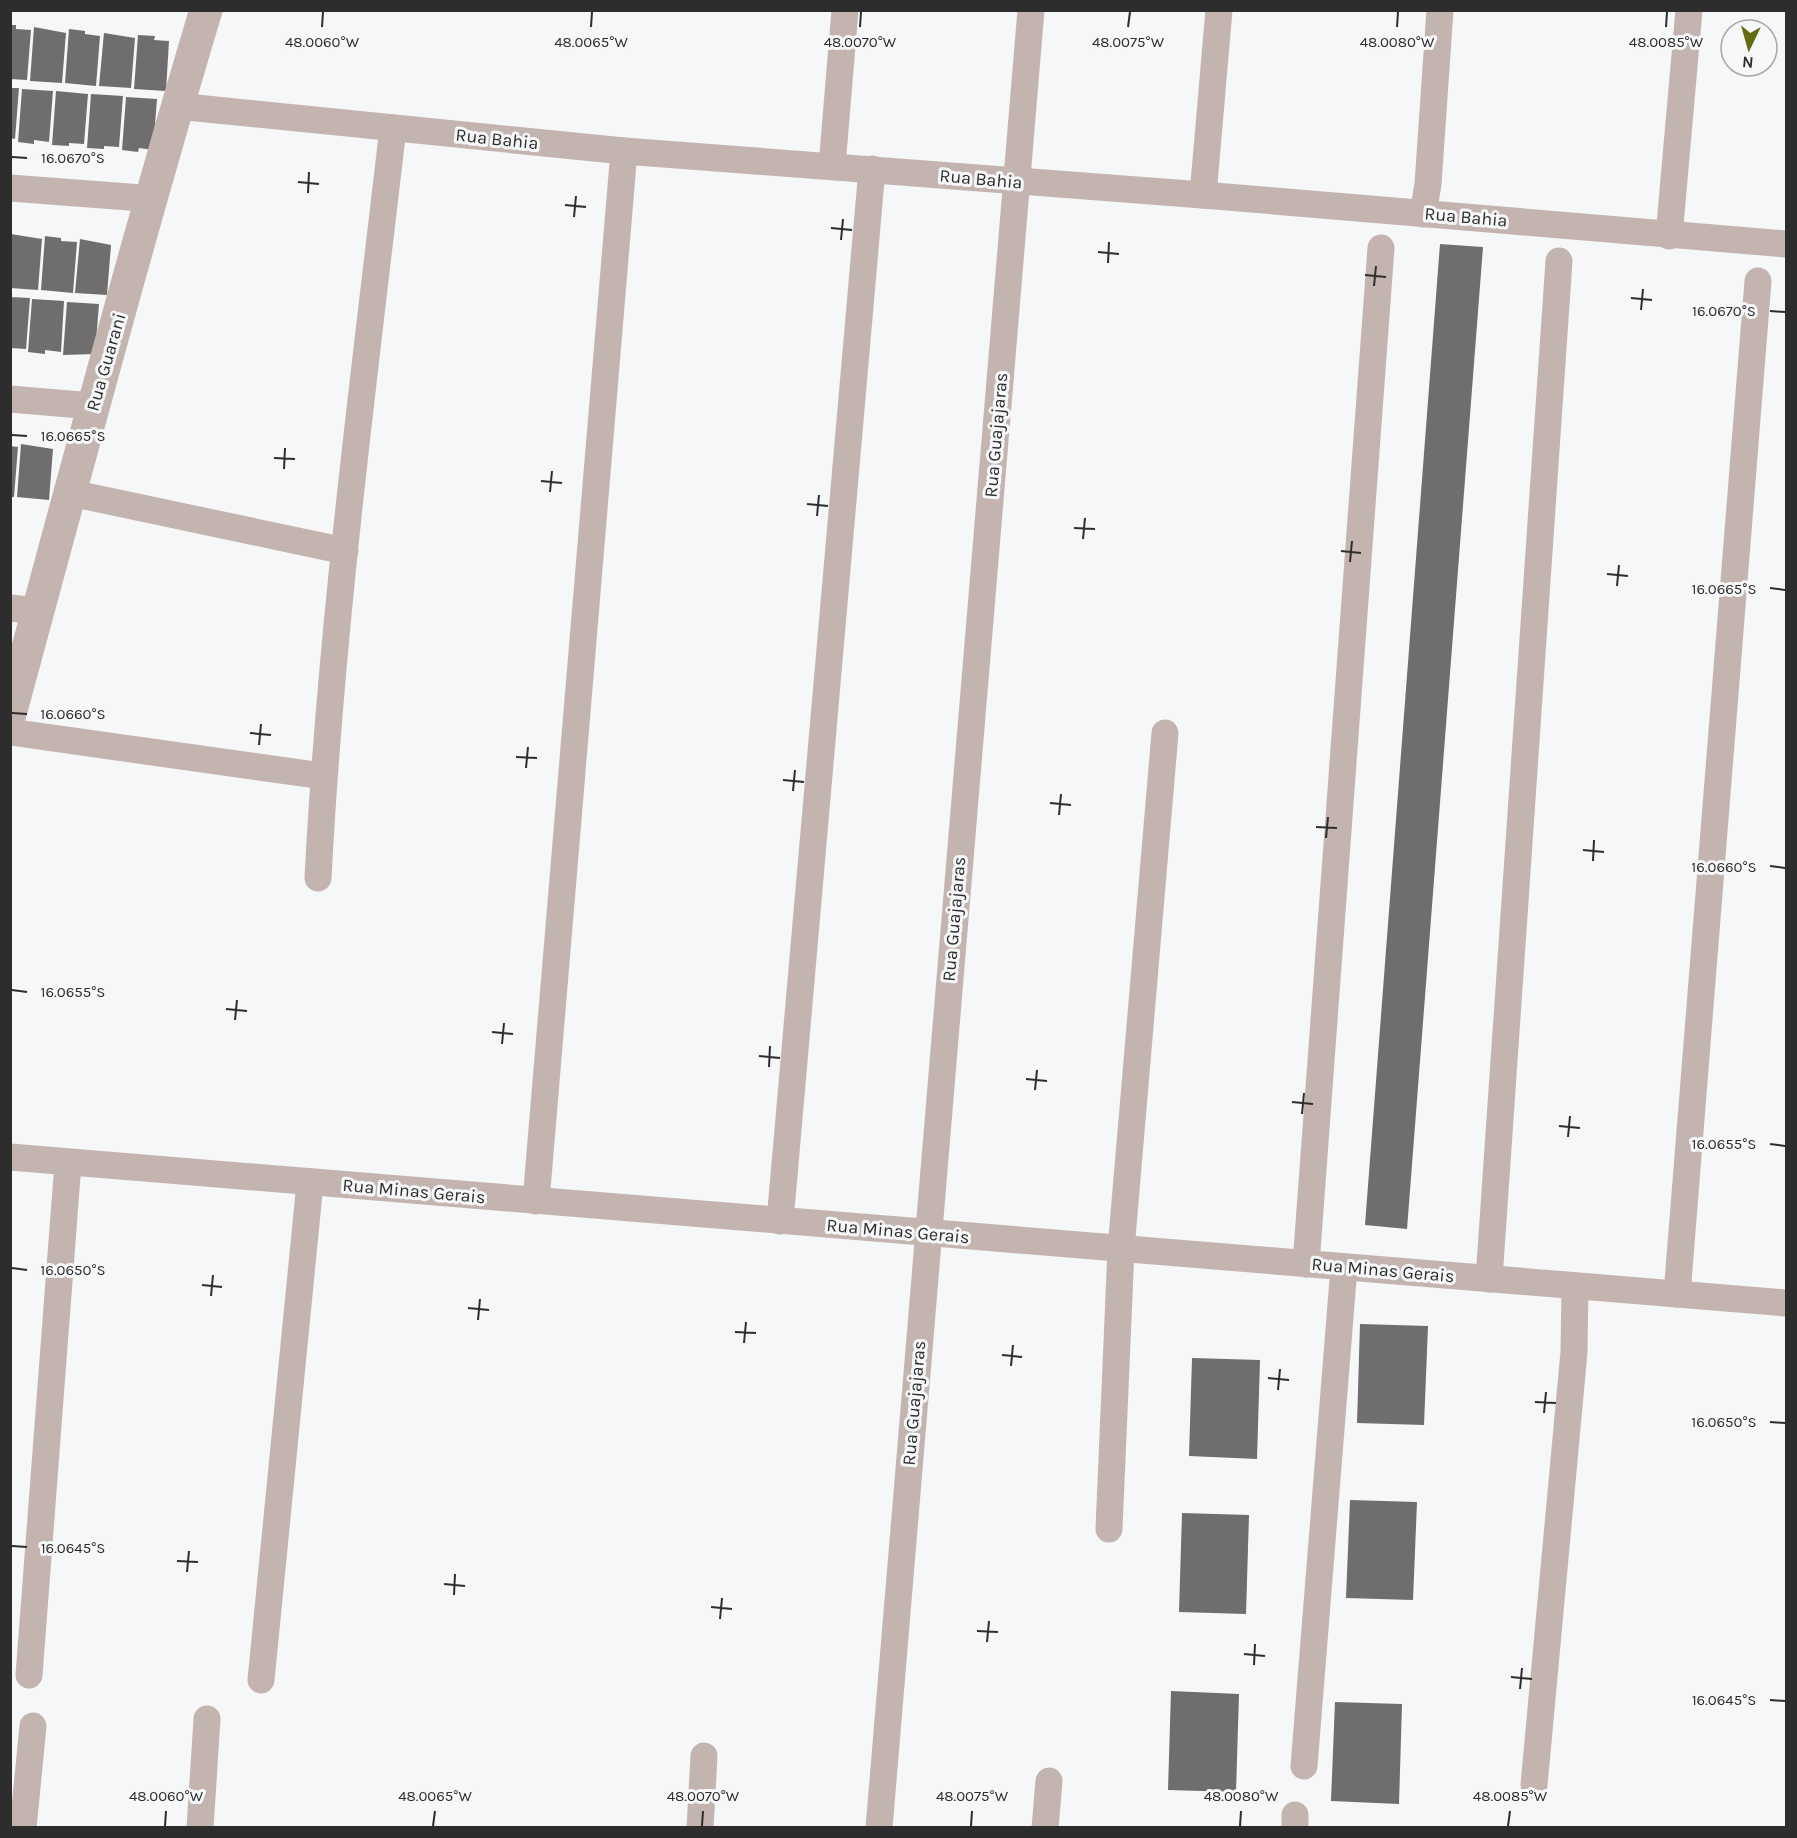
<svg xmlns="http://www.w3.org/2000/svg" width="1797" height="1838" viewBox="0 0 1797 1838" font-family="Karla,sans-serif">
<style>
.building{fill:#706d6e}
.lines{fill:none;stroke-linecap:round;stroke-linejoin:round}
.minor{stroke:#c4b4b0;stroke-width:27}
.tertiary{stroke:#c4b4b0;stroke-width:33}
.ticks{fill:none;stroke:#2d2d2e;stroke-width:2}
.labels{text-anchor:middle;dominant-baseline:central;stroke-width:6;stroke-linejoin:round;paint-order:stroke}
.street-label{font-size:18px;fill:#2d2d2e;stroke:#f5f7f9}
.ticks-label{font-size:15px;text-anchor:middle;fill:#2d2d2e;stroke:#f5f7f9;stroke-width:6;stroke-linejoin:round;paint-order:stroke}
</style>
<rect width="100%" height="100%" fill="#f5f7f9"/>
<g class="building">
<path d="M10,25H16V29L31,30L27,80L10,79Z"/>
<path d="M34,27L66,33L62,83L30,81Z"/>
<path d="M69,29L85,31V34L100,36L96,86L65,83Z"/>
<path d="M104,33L135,38L131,88L99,86Z"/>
<path d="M138,35L155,36L154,40L169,41L166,91L134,89Z"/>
<path d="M10,88H19L15,139L10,138Z"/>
<path d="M22,89L53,91L49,142L34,140V144L18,142Z"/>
<path d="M56,91L88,94L84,144L69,143V146L52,145Z"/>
<path d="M91,94L123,96L119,147L104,146V149L87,148Z"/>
<path d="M126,97L157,99L153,150L139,148L138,152L122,150Z"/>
<path d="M11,234L42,239L38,290L10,288Z"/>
<path d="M45,236L61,238V241L77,242L73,293L41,290Z"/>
<path d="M80,239L111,245L107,295L75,293Z"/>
<path d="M1440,244L1483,247L1407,1229L1365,1225Z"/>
<path d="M10,297L30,298L26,349L10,348Z"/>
<path d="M32,299L64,301L61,352L45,350V354L28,352Z"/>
<path d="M67,302L99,304L95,354L63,355Z"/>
<path d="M21,444L53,449L49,500L17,497Z"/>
<path d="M10,446L18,447L14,497H10Z"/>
<path d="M1360,1324L1428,1326L1424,1425L1357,1423Z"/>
<path d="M1192,1358L1260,1360L1257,1459L1189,1456Z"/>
<path d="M1350,1500L1417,1502L1413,1600L1346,1598Z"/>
<path d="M1182,1513L1249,1515L1246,1614L1179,1612Z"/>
<path d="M1171,1691L1239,1694L1236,1792L1168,1790Z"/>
<path d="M1335,1702L1402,1704L1399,1804L1331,1801Z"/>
</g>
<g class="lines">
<g class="minor">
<path d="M177,106L624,151L1203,195L1786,244"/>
<path d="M832,166L845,10"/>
<path d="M10,188L142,198L152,202"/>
<path d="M1203,195L1219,10"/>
<path d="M1423,214L1428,184L1440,10"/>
<path d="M1669,236L1689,10"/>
<path d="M10,399L93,406"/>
<path d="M71,493L345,551"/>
<path d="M10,608L38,611"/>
<path d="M10,732L323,776"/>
<path d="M318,878C331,627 364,378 393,128"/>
<path d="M10,1157L1786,1303"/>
<path d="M536,1201L624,151"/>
<path d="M780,1221L872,169"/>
<path d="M1306,1264L1381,248"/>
<path d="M1489,1279L1559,261"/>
<path d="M1677,1294L1758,281"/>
<path d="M1109,1529L1121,1249L1165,733"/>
<path d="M29,1675L68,1163"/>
<path d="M261,1680L310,1183"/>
<path d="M1304,1766L1344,1267"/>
<path d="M1534,1785L1574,1352L1575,1286"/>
<path d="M23,1828L33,1726"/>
<path d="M200,1828L207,1719"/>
<path d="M700,1828L704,1756"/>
<path d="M879,1828L1031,10"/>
<path d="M1045,1828L1049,1781"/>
<path d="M1295,1828V1815"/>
</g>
<path class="tertiary" d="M10,714C74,479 136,243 206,10"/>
</g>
<path class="ticks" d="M322,27L323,12M591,27L592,12M860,27L861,12M1128,27L1130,12M1397,27L1398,12M1666,27L1667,12M12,157L27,158M298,182L319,184M308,193L309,172M565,205L586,207M574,217L576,196M831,228L852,230M841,240L843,219M1098,252L1119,254M1108,263L1109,242M1365,275L1386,277M1374,286L1376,266M1631,298L1652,300M1641,310L1643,289M1770,311L1785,312M12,435L27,436M274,458L295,459M284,469L285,448M541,481L562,483M550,492L552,471M807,504L828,506M817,516L819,495M1074,528L1095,529M1083,539L1085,518M1341,551L1361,553M1350,562L1352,541M1607,574L1628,576M1617,586L1619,565M1770,588L1785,590M12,713L27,714M250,733L271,735M259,745L261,724M516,757L537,758M526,768L528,747M783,780L804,782M793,791L795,770M1050,803L1071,805M1059,815L1061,794M1316,827L1337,828M1326,838L1328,817M1583,850L1604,852M1593,861L1594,840M1770,866L1785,868M12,990L27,992M226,1009L247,1011M235,1020L237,1000M492,1032L513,1034M502,1044L504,1023M759,1056L780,1058M769,1067L770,1046M1026,1079L1047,1081M1035,1090L1037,1070M1292,1102L1313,1104M1302,1114L1304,1093M1559,1126L1580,1128M1568,1137L1570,1116M1770,1144L1785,1146M12,1268L27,1270M202,1285L222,1287M211,1296L213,1275M468,1308L489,1310M478,1320L480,1299M735,1332L756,1333M744,1343L746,1322M1002,1355L1022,1357M1011,1366L1013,1345M1268,1378L1289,1380M1278,1390L1280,1369M1535,1402L1556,1403M1544,1413L1546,1392M1770,1422L1785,1423M12,1546L27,1547M177,1561L198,1562M187,1572L189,1551M444,1584L465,1586M454,1595L455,1574M711,1607L732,1609M720,1619L722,1598M977,1631L998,1632M987,1642L989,1621M1244,1654L1265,1656M1254,1665L1255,1644M1511,1677L1532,1679M1520,1689L1522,1668M1770,1700L1785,1701M165,1826L166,1811M433,1826L435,1811M702,1826L703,1811M971,1826L972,1811M1240,1826L1241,1811M1508,1826L1510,1811"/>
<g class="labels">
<g class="street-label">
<text transform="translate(497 139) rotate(6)">Rua Bahia</text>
<text transform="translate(981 179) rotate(5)">Rua Bahia</text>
<text transform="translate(1466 217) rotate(5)">Rua Bahia</text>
<text transform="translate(106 362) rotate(-74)">Rua Guarani</text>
<text transform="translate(996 435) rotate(-85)">Rua Guajajaras</text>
<text transform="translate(954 919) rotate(-85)">Rua Guajajaras</text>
<text transform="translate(414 1191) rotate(5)">Rua Minas Gerais</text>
<text transform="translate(898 1231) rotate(5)">Rua Minas Gerais</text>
<text transform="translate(1383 1270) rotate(5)">Rua Minas Gerais</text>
<text transform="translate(914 1403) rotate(-85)">Rua Guajajaras</text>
</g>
</g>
<g class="ticks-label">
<text x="322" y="47">48.0060°W</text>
<text x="591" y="47">48.0065°W</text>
<text x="860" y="47">48.0070°W</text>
<text x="1128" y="47">48.0075°W</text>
<text x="1397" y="47">48.0080°W</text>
<text x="1666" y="47">48.0085°W</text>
<text x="73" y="163">16.0670°S</text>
<text x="1724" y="316">16.0670°S</text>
<text x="73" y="441">16.0665°S</text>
<text x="1724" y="594">16.0665°S</text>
<text x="73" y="719">16.0660°S</text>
<text x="1724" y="872">16.0660°S</text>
<text x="73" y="997">16.0655°S</text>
<text x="1724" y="1149">16.0655°S</text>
<text x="73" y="1275">16.0650°S</text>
<text x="1724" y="1427">16.0650°S</text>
<text x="73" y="1553">16.0645°S</text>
<text x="1724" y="1705">16.0645°S</text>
<text x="166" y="1801">48.0060°W</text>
<text x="435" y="1801">48.0065°W</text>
<text x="703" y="1801">48.0070°W</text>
<text x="972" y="1801">48.0075°W</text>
<text x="1241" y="1801">48.0080°W</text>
<text x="1510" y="1801">48.0085°W</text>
</g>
<rect width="1797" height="1838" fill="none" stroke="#2d2d2e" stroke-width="24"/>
<g transform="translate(1749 48) rotate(185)"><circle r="28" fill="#f5f7f9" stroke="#a5a6a8" stroke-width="1.5"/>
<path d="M0-4.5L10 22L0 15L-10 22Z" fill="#656b0f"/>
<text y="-9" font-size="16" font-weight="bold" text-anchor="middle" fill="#2d2d2e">N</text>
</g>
</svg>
